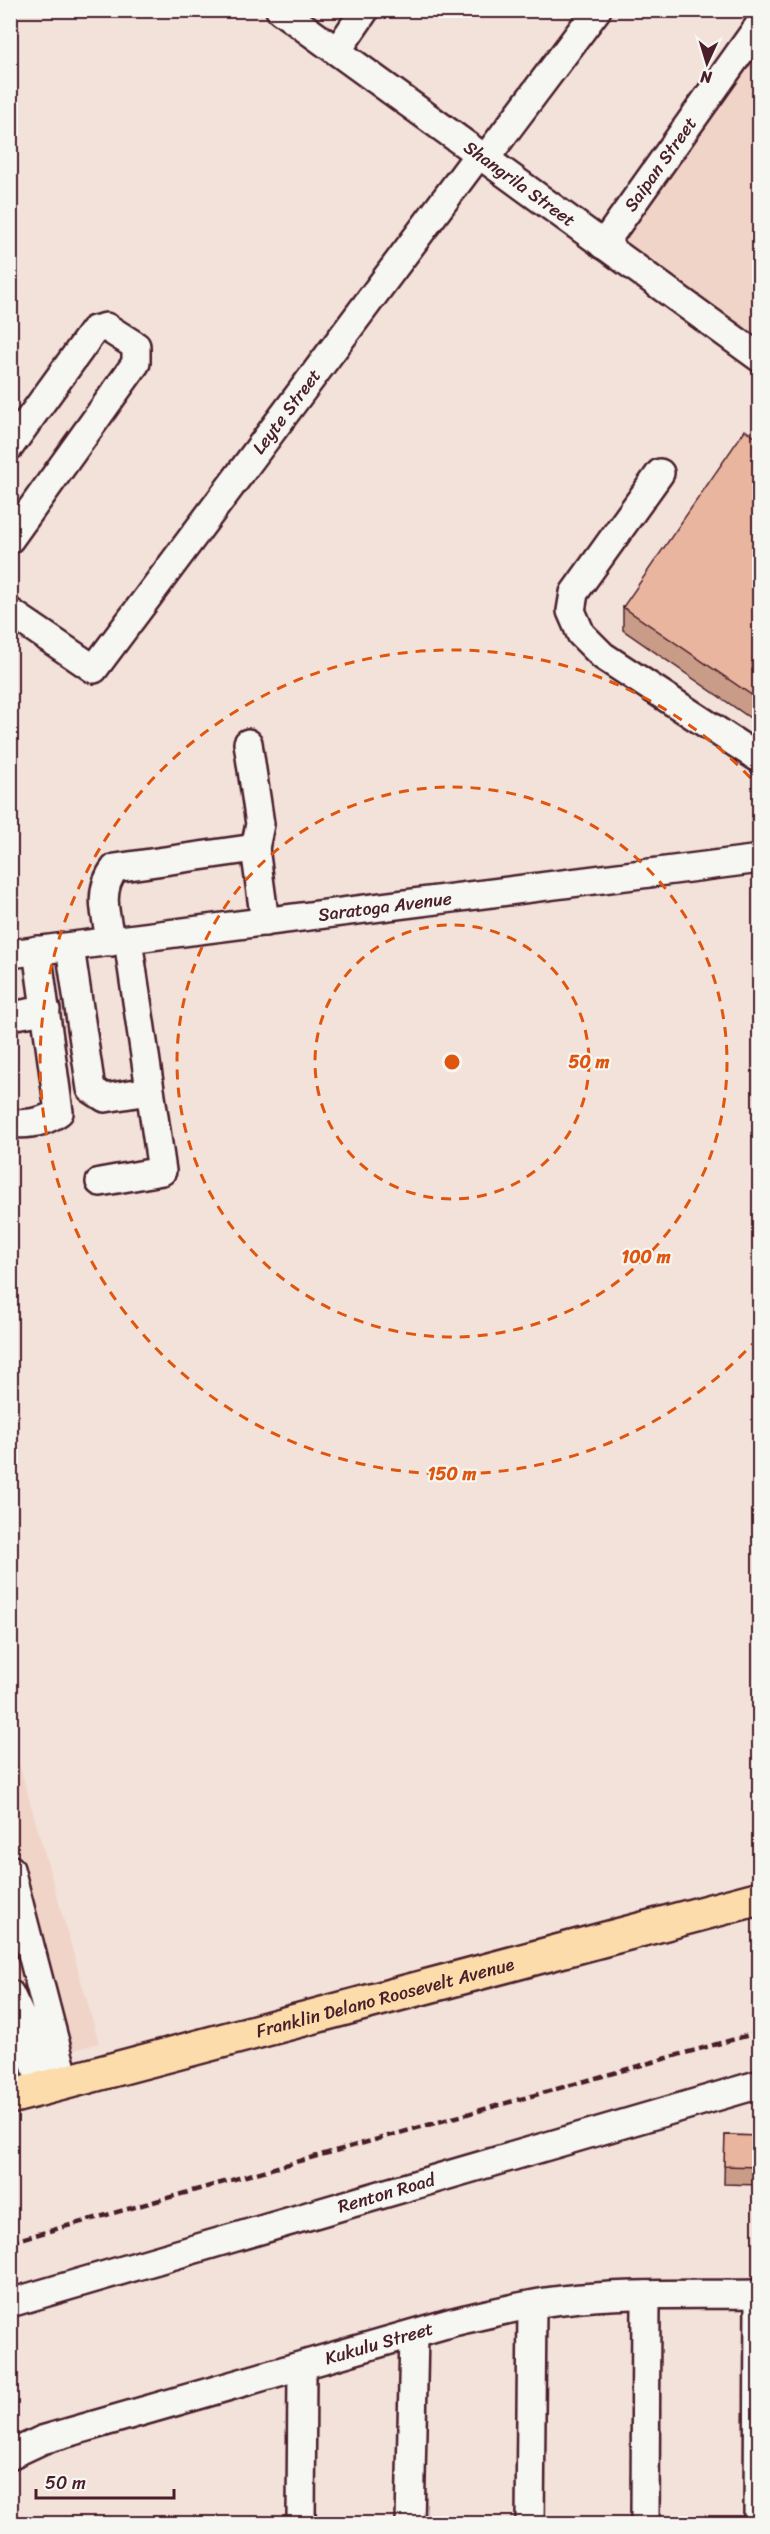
<svg xmlns="http://www.w3.org/2000/svg" width="770" height="2534" viewBox="0 0 770 2534" font-family="Sriracha,sans-serif">
	<style>
		.built { fill: #f0d4c7 }
		.lines { fill: none; stroke-linecap: round; stroke-linejoin: round }
		.minor-casing { stroke: #4a1f2b; stroke-width: 32 }
		.major-casing { stroke: #4a1f2b; stroke-width: 38 }
		.minor { stroke: #f6f6f2; stroke-width: 27 }
		.major { stroke: #fddcac; stroke-width: 33 }
		.rail { stroke: #4a1f2b; stroke-width: 4.5; stroke-dasharray: 9 4.5; stroke-linecap: butt }
		.wall { fill: #c99c88; stroke: #4a1f2b; stroke-width: 1.5 }
		.building { fill: #eab59e; stroke: #4a1f2b; stroke-width: 1.5 }
		.ring { fill: none; stroke: #e0560e; stroke-width: 3; stroke-dasharray: 10 8 }
		.labels { text-anchor: middle; stroke-width: 4.5; stroke-linejoin: round; paint-order: stroke }
		.street-label { font-size: 18px; fill: #4a1f2b; stroke: #f6f6f2 }
		.centre { fill: #e0560e; stroke: #f6f6f2; stroke-width: 3 }
		.ring-label { font-size: 18px; text-anchor: middle; font-weight: bold; fill: #e0560e; stroke: #f6f6f2; stroke-width: 4.5; stroke-linejoin: round; paint-order: stroke }
	</style>
	<rect width="100%" height="100%" fill="#f2e2d9"/>
	<filter id="ink" filterUnits="userSpaceOnUse"><feTurbulence type="fractalNoise" baseFrequency=".0167" numOctaves="2"/><feDisplacementMap in="SourceGraphic" scale="12" xChannelSelector="R" yChannelSelector="G"/><feConvolveMatrix kernelMatrix="1 2 1 2 8 2 1 2 1" color-interpolation-filters="sRGB"/></filter>
	<g filter="url(#ink)">
		<g class="built">
			<polygon points="758,11 759,11 759,340 602,226"/>
			<polygon points="10,1733 99,2043 11,2068 10,2068"/>
		</g>
		<g class="lines">
			<defs>
				<g id="minor">
					<path id="s1" d="M280,10L760,358"/>
					<polyline points="337,51 365,10"/>
					<polyline points="485,159 597,10"/>
					<path id="s2" d="M603,245L760,24"/>
					<polyline points="10,446 94,330 106,327 136,346 136,363 10,539"/>
					<polyline points="660,473 574,593 571,611 581,634 603,656 760,759"/>
					<path id="s3" d="M10,612L94,669L479,154"/>
					<polyline points="248,743 260,824 255,848"/>
					<path d="M111,942C106,916 97,891 115,868L255,848L265,922"/>
					<polyline points="70,947 91,1089 105,1098 149,1091"/>
					<path id="s4" d="M10,954L760,859"/>
					<polyline points="10,1016 46,1010"/>
					<path d="M10,1123C27,1125 45,1122 59,1112L37,950"/>
					<polyline points="100,1182 162,1171 128,940"/>
					<polyline points="10,1869 62,2069 50,2086 38,2075 22,2019 10,1994"/>
					<path id="s5" d="M10,2303L760,2084"/>
					<path id="s6" d="M10,2455L42,2440L453,2322C489,2314 525,2304 562,2300C627,2292 694,2295 760,2294"/>
					<polyline points="301,2524 302,2367"/>
					<polyline points="410,2524 414,2334"/>
					<polyline points="530,2524 532,2305"/>
					<polyline points="645,2524 646,2295"/>
					<polyline points="758,2524 759,2294"/>
				</g>
				<g id="major">
					<path id="s7" d="M10,2097L760,1898"/>
				</g>
			</defs>
			<use href="#minor" class="minor-casing"/>
			<use href="#major" class="major-casing"/>
			<use href="#minor" class="minor"/>
			<use href="#major" class="major"/>
			<polyline class="rail" points="10,2242 760,2032"/>
		</g>
		<g class="wall">
			<polygon points="759,440 759,724 623,630 623,607"/>
			<polygon points="725,2135 759,2136 759,2185 724,2184"/>
		</g>
		<g class="building">
			<polygon points="745,430 759,440 759,700 623,607"/>
			<polygon points="725,2135 759,2136 759,2167 724,2166"/>
		</g>
	</g>
	<g class="ring">
		<circle cx="452" cy="1062" r="137"/>
		<circle cx="452" cy="1062" r="275"/>
		<path d="M758 1338A412 412 0 1 1 758 786"/>
	</g>
	<g class="labels">
		<g class="street-label">
			<text dy="6" stroke="none"><textPath href="#s2" startOffset="99">Saipan Street</textPath></text>
			<text dy="6" stroke="none"><textPath href="#s1" startOffset="296">Shangrila Street</textPath></text>
			<text dy="6" stroke="none"><textPath href="#s3" startOffset="423">Leyte Street</textPath></text>
			<text dy="6" stroke="none"><textPath href="#s4" startOffset="378">Saratoga Avenue</textPath></text>
			<text dy="6" stroke="none"><textPath href="#s7" startOffset="388">Franklin Delano Roosevelt Avenue</textPath></text>
			<text dy="6" stroke="none"><textPath href="#s5" startOffset="392">Renton Road</textPath></text>
			<text dy="6" stroke="none"><textPath href="#s6" startOffset="386">Kukulu Street</textPath></text>
		</g>
	</g>
	<circle cx="452" cy="1062" r="9" class="centre"/>
	<g class="ring-label">
		<text x="589" y="1068">50 m</text>
		<text x="646" y="1263">100 m</text>
		<text x="452" y="1480">150 m</text>
	</g>
	<rect width="770" height="2534" fill="none" stroke="#f6f6f2" stroke-width="36"/>
	<rect x="18" y="18" width="734" height="2498" fill="none" stroke="#4a1f2b" stroke-width="2" filter="url(#ink)"/>
	<g transform="translate(707 63) rotate(184)" stroke="#f6f6f2" stroke-width="4.5" paint-order="stroke">
	<path d="M0-4.5L10 22L0 15L-10 22Z" fill="#4a1f2b"/>
	<text y="-9" font-size="16" font-weight="bold" text-anchor="middle" fill="#4a1f2b">N</text>
	</g>
	<path d="M36 2489v9h138v-9" fill="none" stroke="#4a1f2b" stroke-width="3"/>
	<text x="45" y="2489" font-size="18" fill="#4a1f2b" stroke="#f6f6f2" stroke-width="4.5" paint-order="stroke">50 m</text>
</svg>
